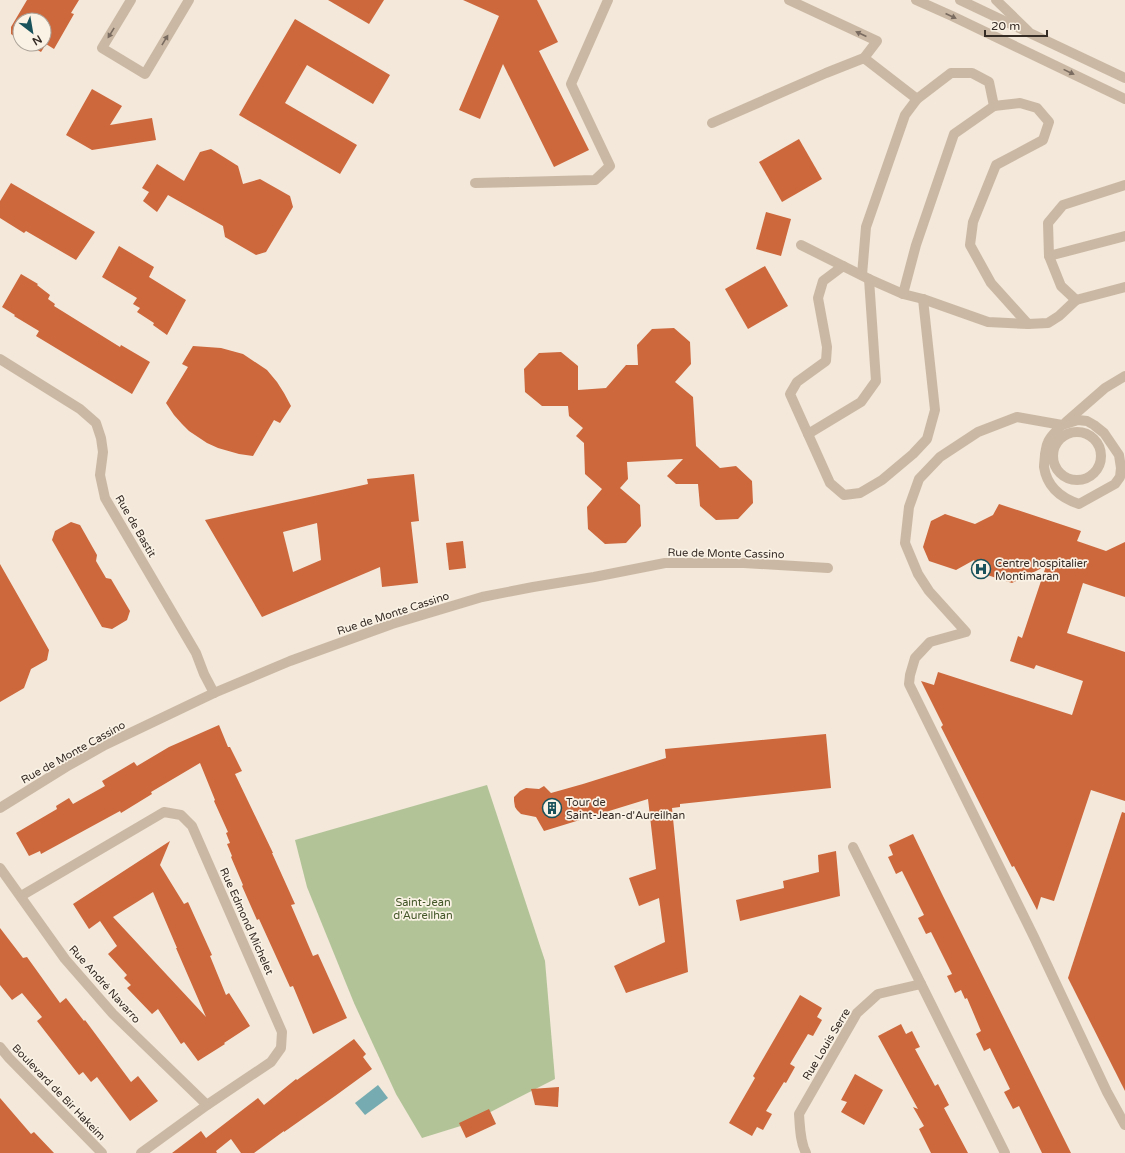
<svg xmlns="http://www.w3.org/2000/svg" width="1125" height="1153" viewBox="0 0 1125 1153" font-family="'Varela Round',sans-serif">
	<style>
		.green { fill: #b2c398 }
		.water { fill: #76acb1 }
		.building { fill: #cd673c; fill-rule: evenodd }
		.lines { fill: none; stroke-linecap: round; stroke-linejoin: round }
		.service { stroke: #cbb8a4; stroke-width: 10 }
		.minor { stroke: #cbb8a4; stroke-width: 10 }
		.tertiary { stroke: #cbb8a4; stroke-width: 10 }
		.oneway { fill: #796b5f }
		.labels { text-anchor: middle; stroke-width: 3.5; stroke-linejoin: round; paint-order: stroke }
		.street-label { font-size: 11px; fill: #362c26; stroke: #faf2e5 }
		.poi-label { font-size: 11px; fill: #362c26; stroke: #faf2e5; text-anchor: start }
		.park-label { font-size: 11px; fill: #435628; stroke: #faf2e5 }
	</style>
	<rect width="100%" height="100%" fill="#f3e8d9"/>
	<polygon class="green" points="487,785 545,961 555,1079 467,1124 422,1138 396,1094 354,1003 307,887 295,840"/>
	<polygon class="water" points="378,1085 388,1098 365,1115 355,1103"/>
	<g class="building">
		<polygon points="27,0 79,0 71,13 74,14 54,49 46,44 41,52 27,44 44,44 44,20 20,20 20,40 11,34 11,27"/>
		<polygon points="328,0 384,0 369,24"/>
		<polygon points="463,0 537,0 558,42 539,51 589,150 554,167 503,64 480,119 459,110 499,16"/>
		<polygon points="295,19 390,75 373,104 307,65 285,103 357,145 340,174 239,115"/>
		<polygon points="92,89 122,106 110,125 152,118 156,140 92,150 66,135"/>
		<polygon points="799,139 822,179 782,202 759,162"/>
		<polygon points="211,149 238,166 243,184 260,179 290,196 293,207 266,252 256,255 225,237 223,226 168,195 157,212 143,201 149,192 142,188 157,164 184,181 200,152"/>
		<polygon points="11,183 95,232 76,260 26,231 24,233 0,218 0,201"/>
		<polygon points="766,212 791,219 781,256 756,249"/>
		<polygon points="119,246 154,267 149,277 186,300 167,335 153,325 154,323 137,312 140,308 133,304 137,298 102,277"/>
		<polygon points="765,266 788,306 748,329 725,289"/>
		<polygon points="21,274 38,284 37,285 50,295 48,299 55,304 54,306 120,347 121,345 150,362 132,394 36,336 39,331 14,316 15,315 2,307"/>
		<polygon points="674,328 690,342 691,364 675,382 693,397 696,446 720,468 736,466 752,481 753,503 738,519 716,520 700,506 698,484 676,484 667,476 683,459 627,462 628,479 620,488 640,505 641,526 626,543 605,544 588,529 587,507 602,489 585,474 584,444 584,443 576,436 583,428 569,416 568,406 542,406 525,392 524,369 539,353 561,352 578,366 578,390 606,388 626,365 638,365 637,345 652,329"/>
		<polygon points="193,346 221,348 243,354 267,370 277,382 284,393 291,406 280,423 274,420 253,456 239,454 218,448 207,443 189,431 182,424 174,415 166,403 188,367 182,364"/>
		<path d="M414,474L419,521L411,522L418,583L382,587L380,567L262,617L205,520L368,484L367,479ZM317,523L321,560L293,572L283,532Z"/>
		<polygon points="999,504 1081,531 1077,541 1106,551 1125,542 1125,597 1083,583 1067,633 1125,652 1125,801 1091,790 1054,901 1041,897 1037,910 1014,866 1012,867 941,727 943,725 921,681 934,685 938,672 1072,715 1083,681 1036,665 1034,669 1010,661 1018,636 1022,638 1046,566 1012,583 981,573 974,560 956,570 929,561 923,547 931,521 945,514 975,524 993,515"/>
		<polygon points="71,522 80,525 97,555 96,561 106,578 111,579 130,611 127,620 112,629 102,627 52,540 55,531"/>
		<polygon points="463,541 466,568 449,570 446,543"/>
		<polygon points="0,564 49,650 47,660 31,669 24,688 0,702"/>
		<polygon points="219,725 228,747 230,747 242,771 235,774 273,853 272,853 295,904 291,905 313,956 318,954 347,1018 313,1034 293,986 290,987 259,919 257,920 242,886 243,885 231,857 232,856 227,844 230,843 226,833 228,832 214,801 215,800 200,763 151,792 152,794 121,813 120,811 41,854 40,851 29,856 16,833 57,809 56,806 69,798 73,804 105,786 102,781 134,762 137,766 169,747"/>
		<polygon points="826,734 831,788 680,804 680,807 672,808 688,972 626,993 614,966 665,942 659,898 639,906 629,878 656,869 648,799 544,831 536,817 521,814 517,810 515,807 514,801 514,797 520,791 526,788 539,789 544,786 551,793 583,784 666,758 665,749"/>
		<polygon points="1122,812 1125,813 1125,1091 1068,978"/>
		<polygon points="913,834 942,894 1071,1153 1042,1153 1019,1106 1013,1109 1004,1092 1010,1089 990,1048 984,1051 976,1034 981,1031 967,998 965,999 961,990 955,993 947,976 952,974 931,932 926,934 918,918 924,915 902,871 896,874 888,857 893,855 889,845"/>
		<path d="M170,841L160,865L184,904L188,902L212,955L210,956L226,995L229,993L250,1026L224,1043L225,1044L198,1061L184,1042L181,1044L158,1009L152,1014L127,988L131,985L124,978L127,975L108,954L117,946L100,921L89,929L73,904ZM153,892L177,948H176L206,1017L113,917Z"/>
		<polygon points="836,851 840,896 740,921 736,900 784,888 783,881 819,872 818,855"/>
		<polygon points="0,928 23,958 27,957 60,1003 66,998 84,1021 85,1020 131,1082 138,1076 158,1101 130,1121 97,1077 91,1082 83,1072 79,1075 37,1021 42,1017 22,993 12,1000 0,985"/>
		<polygon points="800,995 822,1008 817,1017 822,1020 813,1036 808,1034 790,1064 795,1067 786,1083 784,1082 766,1111 772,1114 763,1130 757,1127 752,1136 729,1123 755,1078 753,1076"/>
		<polygon points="901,1024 906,1034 912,1031 920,1047 915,1049 935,1086 938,1084 949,1105 944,1108 968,1153 931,1153 919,1129 924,1126 913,1107 918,1109 878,1036"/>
		<polygon points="354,1039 366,1054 363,1057 372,1069 335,1096 284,1132 284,1131 254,1153 241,1153 231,1139 216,1151 217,1153 172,1153 201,1131 206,1138 258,1098 264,1105 296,1079 297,1080"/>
		<polygon points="855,1074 883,1090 864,1125 841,1112 847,1102 841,1100"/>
		<polygon points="559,1087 558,1107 535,1105 531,1089"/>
		<polygon points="0,1098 31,1134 34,1132 54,1153 0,1153"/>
		<polygon points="489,1109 496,1124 466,1138 459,1123"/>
	</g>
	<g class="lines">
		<g class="service">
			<polyline points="864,58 917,99"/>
			<polyline points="712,123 826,73 864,58 877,41 789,0"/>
			<polyline points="475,183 595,180 610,166 571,84 608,0"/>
			<polyline points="1125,185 1063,205 1048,223 1049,256 1061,286 1076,300 1125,287"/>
			<polyline points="801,245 869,279 903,294 923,299 988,322 1028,324"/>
			<polyline points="1049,256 1125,236"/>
			<polyline points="843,266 823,281 818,298 827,347 826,361 797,382 790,394 830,483 844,495 860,493 882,480 913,454 927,439 935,410 923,299"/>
			<polyline points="862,275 866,227 905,115 917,99 951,73 972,73 989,82 994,106"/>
			<polyline points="903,294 916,245 954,134 994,106 1020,103 1037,108 1049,122 1043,140 996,165 973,222 970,245 991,283 1028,324 1048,323 1059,316 1076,300"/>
			<polyline points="1066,422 1105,388 1125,376"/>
			<path d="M1062,425C1057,431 1051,435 1048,442C1046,446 1046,450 1045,454C1045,458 1044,463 1044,467C1047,487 1061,498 1079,504L1115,484L1120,477L1121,468L1119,455L1104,433L1094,425L1087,421L1078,420L1062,425L1017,417L978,432L940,457L919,479L909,507L905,543L918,574L929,591L966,632L930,642L915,658L910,675L909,684L1034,937L1107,1092L1125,1125"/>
			<circle cx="1077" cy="456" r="24"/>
			<polyline points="808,434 861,402 876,381 869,279"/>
		</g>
		<g class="minor">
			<polyline points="131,0 102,48 145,74 189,0"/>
			<polyline points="996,0 1028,31"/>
			<polyline points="0,359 80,409 96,423 101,438 103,452 100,475 105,498 196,653 204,674 214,693"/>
			<polyline points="0,808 66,767 105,745 214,693 290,661 392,624 482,597 533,587 594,577 665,563 744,563 828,568"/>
			<polyline points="853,847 1005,1153"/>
			<polyline points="0,868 65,959 113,1014 207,1105"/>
			<polyline points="21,896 164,812 181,815 192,826 282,1032 281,1048 271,1062 207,1105 141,1153"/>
			<polyline points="0,1047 9,1058 102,1153"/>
			<path d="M806,1153C800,1142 800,1127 799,1114L857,1013L878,994L921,984"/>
		</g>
		<g class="tertiary">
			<polyline points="916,0 952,16 1125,99"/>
			<polyline points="960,0 1125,78"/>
		</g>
	</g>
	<defs><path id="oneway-solid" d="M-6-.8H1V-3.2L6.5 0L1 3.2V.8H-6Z"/></defs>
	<g class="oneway">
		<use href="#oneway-solid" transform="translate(951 16) rotate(25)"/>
		<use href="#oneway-solid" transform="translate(111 33) rotate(122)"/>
		<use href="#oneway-solid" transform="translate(861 34) rotate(-155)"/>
		<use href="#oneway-solid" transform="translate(165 40) rotate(-59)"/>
		<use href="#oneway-solid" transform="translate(1069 72) rotate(26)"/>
	</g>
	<defs>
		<symbol id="hospital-ring" viewBox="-11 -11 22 22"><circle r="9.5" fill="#faf2e5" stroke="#19525a" stroke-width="1.5"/><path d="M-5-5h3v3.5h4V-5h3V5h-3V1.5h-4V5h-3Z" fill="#19525a"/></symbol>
		<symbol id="building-ring" viewBox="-11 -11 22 22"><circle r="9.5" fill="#faf2e5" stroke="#19525a" stroke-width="1.5"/><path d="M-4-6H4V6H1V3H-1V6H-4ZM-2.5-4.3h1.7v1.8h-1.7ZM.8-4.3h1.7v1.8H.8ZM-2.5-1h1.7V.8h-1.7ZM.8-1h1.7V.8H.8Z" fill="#19525a"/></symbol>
	</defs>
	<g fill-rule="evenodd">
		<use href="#hospital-ring" x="970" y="558" width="22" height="22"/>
		<use href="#building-ring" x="541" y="797" width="22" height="22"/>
	</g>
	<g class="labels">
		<g class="street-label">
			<text transform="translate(136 526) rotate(60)" y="4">Rue de Bastit</text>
			<text transform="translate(726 553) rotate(1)" y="4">Rue de Monte Cassino</text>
			<text transform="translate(393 613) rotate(-18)" y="4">Rue de Monte Cassino</text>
			<text transform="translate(73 752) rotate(-29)" y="4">Rue de Monte Cassino</text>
			<text transform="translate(247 921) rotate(66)" y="4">Rue Edmond Michelet</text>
			<text transform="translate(105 984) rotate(48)" y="4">Rue André Navarro</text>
			<text transform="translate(826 1044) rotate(-59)" y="4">Rue Louis Serre</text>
			<text transform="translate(59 1092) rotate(46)" y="4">Boulevard de Bir Hakeim</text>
		</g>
		<g class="poi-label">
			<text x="995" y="567">Centre hospitalier<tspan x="995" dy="13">Montimaran</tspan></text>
			<text x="566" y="806">Tour de<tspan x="566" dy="13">Saint-Jean-d'Aureilhan</tspan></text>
		</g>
		<g class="park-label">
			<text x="423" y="906">Saint-Jean<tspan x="423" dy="13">d'Aureilhan</tspan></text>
		</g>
	</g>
	<g transform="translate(32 32) rotate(149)"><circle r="19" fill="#faf2e5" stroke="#aca399"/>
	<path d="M0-3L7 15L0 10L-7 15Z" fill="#19525a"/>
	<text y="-6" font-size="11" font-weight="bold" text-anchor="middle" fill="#362c26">N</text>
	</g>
	<path d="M985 30v6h62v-6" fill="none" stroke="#362c26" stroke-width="2"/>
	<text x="991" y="30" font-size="12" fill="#362c26" stroke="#faf2e5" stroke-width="3" paint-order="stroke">20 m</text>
</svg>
